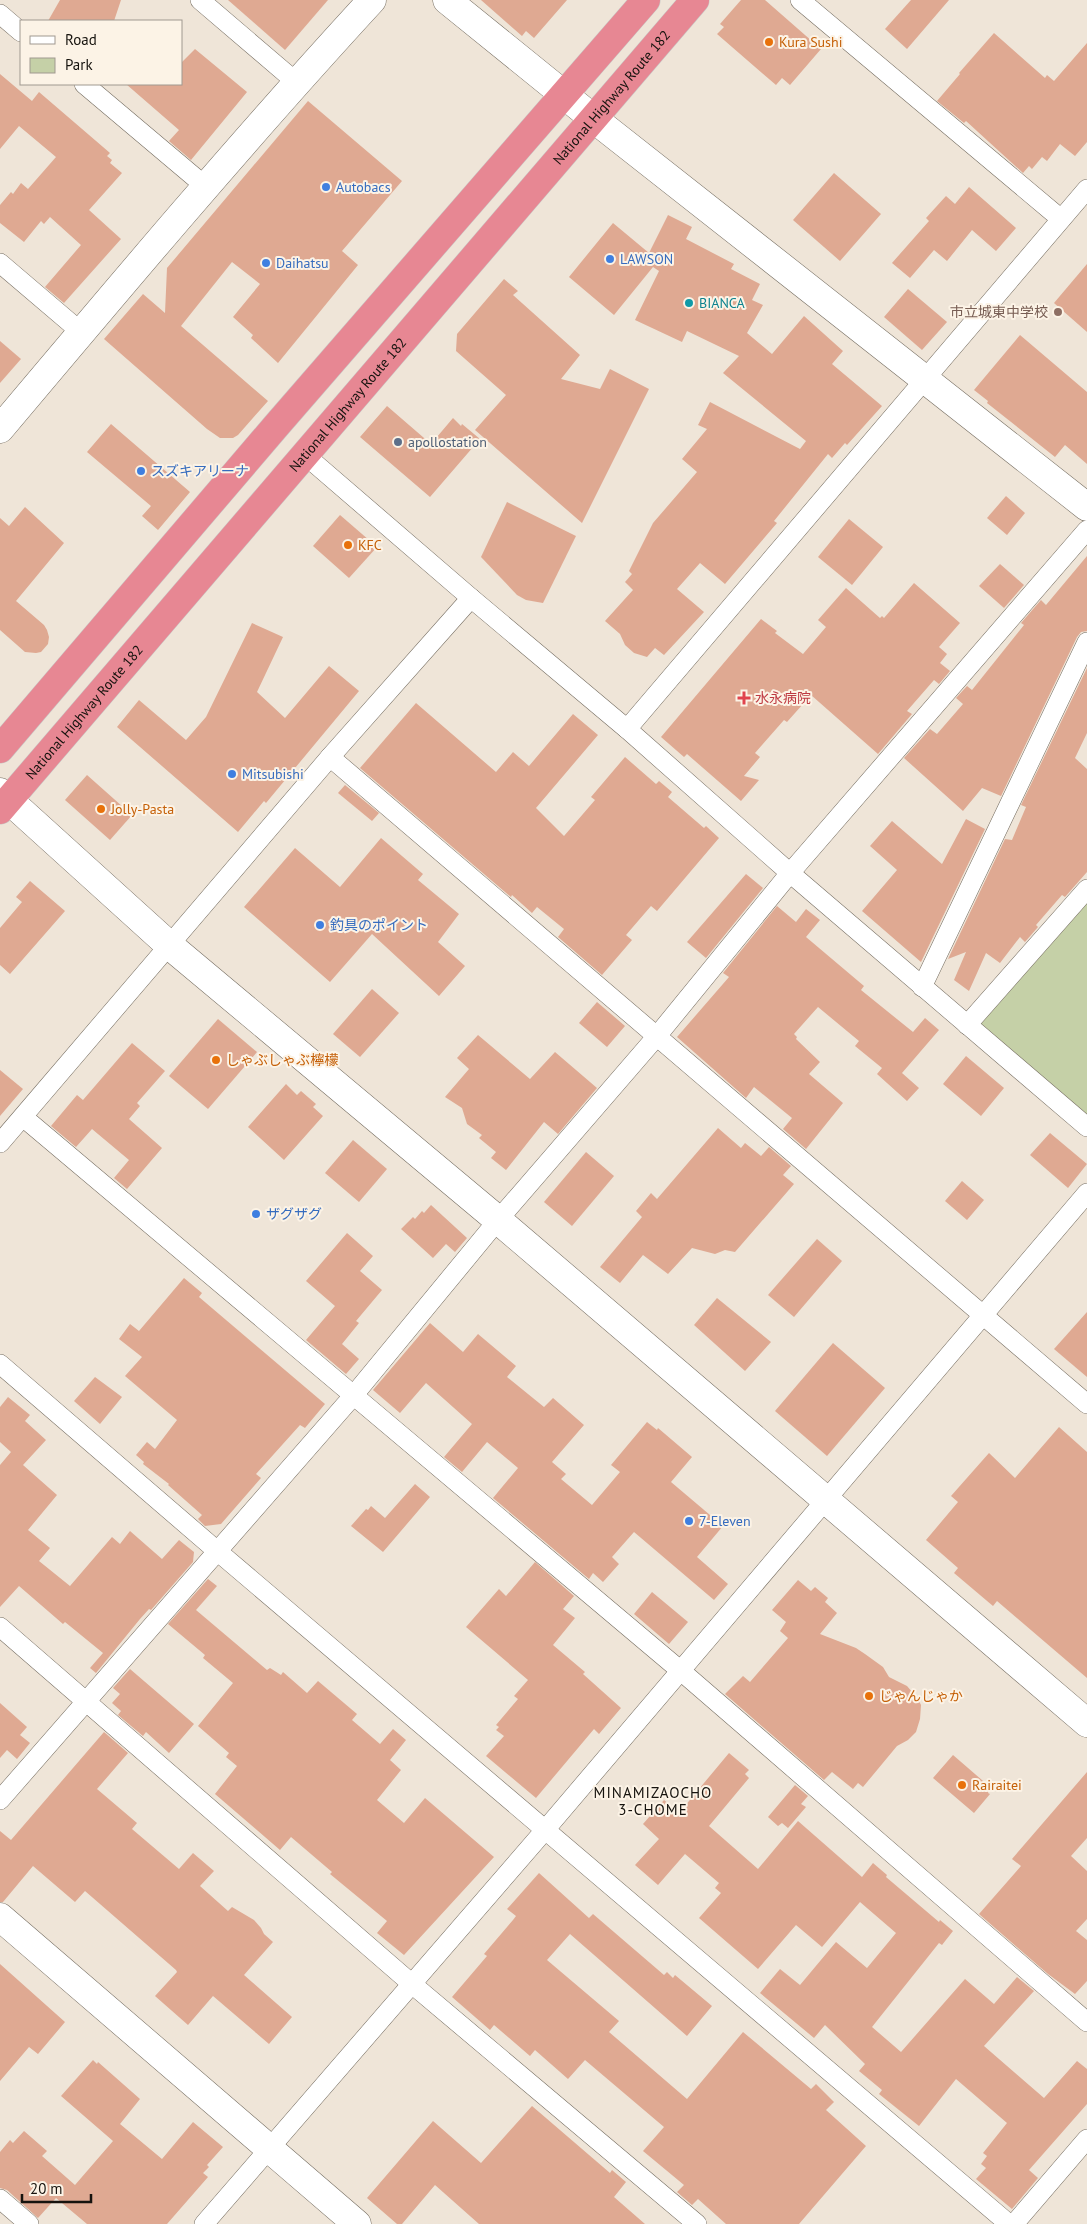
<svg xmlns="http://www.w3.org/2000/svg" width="1087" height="2224" viewBox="0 0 1087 2224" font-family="'PT Sans','Noto Sans JP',sans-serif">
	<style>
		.green { fill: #c5d0a7 }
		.building { fill: #dfa992 }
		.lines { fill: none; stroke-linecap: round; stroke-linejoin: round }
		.street-casing { stroke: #756d61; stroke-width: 20 }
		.secondary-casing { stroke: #756d61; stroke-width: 29 }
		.highway-casing { stroke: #c7c6c5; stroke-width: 29 }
		.street { stroke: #fff; stroke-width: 19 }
		.secondary { stroke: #fff; stroke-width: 28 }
		.highway { stroke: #e78793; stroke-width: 28 }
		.food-dot { fill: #e8710a; stroke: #fcf3e6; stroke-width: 2 }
		.shop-dot { fill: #3f7fe0; stroke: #fcf3e6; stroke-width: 2 }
		.culture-dot { fill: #0f9aa8; stroke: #fcf3e6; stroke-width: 2 }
		.education-dot { fill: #8d6e63; stroke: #fcf3e6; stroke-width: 2 }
		.service-dot { fill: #5c6f8a; stroke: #fcf3e6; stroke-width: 2 }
		.health-dot { fill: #e0444e; stroke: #fcf3e6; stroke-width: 2 }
		.labels { text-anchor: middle; stroke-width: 4; stroke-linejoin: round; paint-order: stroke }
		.food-label { font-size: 14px; fill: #c56008; stroke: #fcf3e6; text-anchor: start }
		.street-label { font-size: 14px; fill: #16130e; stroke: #fcf3e6 }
		.shop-label { font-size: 14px; fill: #366cbe; stroke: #fcf3e6; text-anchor: start }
		.culture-label { font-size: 14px; fill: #0d838f; stroke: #fcf3e6; text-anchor: start }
		.education-label { font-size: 14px; fill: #785e54; stroke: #fcf3e6; text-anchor: end }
		.service-label { font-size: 14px; fill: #4e5e75; stroke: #fcf3e6; text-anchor: start }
		.health-label { font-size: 14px; fill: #be3a42; stroke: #fcf3e6; text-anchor: start }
		.neighbourhood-label { font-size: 15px; letter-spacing: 1px; fill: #16130e; stroke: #fcf3e6 }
	</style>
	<rect width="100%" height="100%" fill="#efe5d8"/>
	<polygon class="green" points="1087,897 1087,1123 974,1026"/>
	<g class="building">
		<polygon points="60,0 121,0 114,21 48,21"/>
		<polygon points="228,0 328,0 285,50"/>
		<polygon points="481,0 567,0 534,38 526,31 522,36"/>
		<polygon points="741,0 765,0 821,49 790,85 782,78 776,85 717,34 724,27 720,24"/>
		<polygon points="911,0 949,0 907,49 885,29"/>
		<polygon points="994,33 1045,78 1047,75 1054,81 1087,43 1087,142 1075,156 1060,144 1047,161 1042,157 1032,169 1029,166 1023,173 966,121 964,123 937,101 960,74 959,73"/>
		<polygon points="195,49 247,92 191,160 169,141 179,130 126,84 181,84 181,63"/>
		<polygon points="0,74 32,101 39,92 110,153 107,156 112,160 110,163 122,173 89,210 121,239 64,303 45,287 81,245 50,217 44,224 41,221 24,242 0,223 0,205 11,192 13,194 21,183 28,189 56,157 19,126 0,149"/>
		<polygon points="308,101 402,181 342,251 358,265 278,363 251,338 253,335 233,317 260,284 232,262 181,326 268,401 238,435 233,438 220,438 207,429 104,339 143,294 165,313 167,268"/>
		<polygon points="834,173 881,214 840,261 793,220"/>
		<polygon points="969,187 1016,228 996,251 972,230 947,261 934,250 910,278 892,263 929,221 926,218 946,196 955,204"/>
		<polygon points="668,215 692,227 686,239 734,264 731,269 760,284 752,300 763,305 747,333 772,354 804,316 843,351 832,364 882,406 847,445 845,443 832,458 828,454 774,521 777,523 725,584 700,563 677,589 704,612 664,655 655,648 647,657 634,653 625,645 620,634 605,621 633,590 625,582 632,574 629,571 653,523 697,472 682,459 707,429 698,425 710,402 800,449 806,441 723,373 739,356 687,331 682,342 635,320 659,271 653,267 614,315 569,277 613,223 649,253"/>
		<polygon points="1087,264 1087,332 1054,303"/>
		<polygon points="504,279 518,291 513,295 580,355 561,379 600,389 610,369 649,389 582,523 475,430 506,395 456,351 457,334"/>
		<polygon points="908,289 947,322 922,350 884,317"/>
		<polygon points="1020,335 1087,392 1087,464 1065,445 1055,457 987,403 988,401 974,390"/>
		<polygon points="0,341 21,359 0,383"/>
		<polygon points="387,406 431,444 453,418 461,426 462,424 480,439 430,497 360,437"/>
		<polygon points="111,424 190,492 158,530 142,516 151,506 87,452"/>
		<polygon points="1006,496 1025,513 1007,535 987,518"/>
		<polygon points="507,502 576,536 543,603 526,600 517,595 481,557"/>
		<polygon points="25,507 64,543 16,601 44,625 47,630 49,637 48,644 41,652 36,653 25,652 0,630 0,518 9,526"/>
		<polygon points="340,515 377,547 349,578 313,546"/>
		<polygon points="849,519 883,547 852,585 818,557"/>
		<polygon points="1087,556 1087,631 1081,632 1077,637 1001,796 982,788 963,811 904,758 930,729 937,734 963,704 956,698 967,686 972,690 1024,625 1021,623 1041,600 1046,605"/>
		<polygon points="1000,564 1024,585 1004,608 979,586"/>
		<polygon points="914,583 960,623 939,647 947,654 940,663 950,671 939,684 934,680 907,711 912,714 878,754 811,695 787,722 784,720 755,753 760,757 744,776 759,780 741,801 687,754 684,757 661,737 761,619 777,631 775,633 803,654 826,627 818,620 846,588 880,618 882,616 884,618"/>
		<polygon points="252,623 283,637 257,692 285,718 329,666 359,691 266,803 264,801 238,832 117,727 139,700 186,740 206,717"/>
		<polygon points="1087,668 1087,733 1075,758 1087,769 1087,872 1065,897 1062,895 1036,925 1038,927 1025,942 1020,937 1000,963 986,953 969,991 954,980 966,952 948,959 1005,839 1012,840 1026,807 1021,805"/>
		<polygon points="416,703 496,772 513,752 529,766 573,714 598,735 536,808 564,836 595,800 591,797 625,757 656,784 659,781 672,792 668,797 704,828 706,826 719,838 657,911 651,906 626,935 632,940 602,975 558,937 564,929 537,907 532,913 512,895 511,897 360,768"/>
		<polygon points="87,775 132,815 110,840 65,800"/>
		<polygon points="345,785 379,813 372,821 338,793"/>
		<polygon points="966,819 985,829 921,962 862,911 897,870 870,846 892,821 942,864"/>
		<polygon points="381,838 423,874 418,880 459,914 438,942 465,966 439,996 372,934 330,982 244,907 295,848 340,887"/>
		<polygon points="746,874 763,888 706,958 687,942"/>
		<polygon points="30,881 65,911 10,974 0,965 0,928 22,902 16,897"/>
		<polygon points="777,906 796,922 806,909 820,920 806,937 864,986 861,990 913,1032 925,1018 939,1030 902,1073 919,1088 907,1101 877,1074 882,1068 855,1046 859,1041 818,1007 794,1034 797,1037 796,1039 820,1062 809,1074 843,1103 806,1149 783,1129 792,1118 754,1087 746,1098 677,1037 729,977 723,973"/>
		<polygon points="372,989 399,1013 360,1057 333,1034"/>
		<polygon points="597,1002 625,1026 607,1047 579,1023"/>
		<polygon points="218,1019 257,1052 208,1109 169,1076"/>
		<polygon points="478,1035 530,1079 555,1052 597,1088 558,1134 544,1122 506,1170 491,1158 496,1152 479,1138 482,1135 467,1124 462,1108 445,1097 469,1069 457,1058"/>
		<polygon points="132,1043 165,1071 137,1103 140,1106 129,1119 162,1148 127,1189 114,1178 129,1160 92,1129 76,1147 51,1126 77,1095 83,1100"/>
		<polygon points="966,1056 1004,1088 981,1116 943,1084"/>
		<polygon points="0,1070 23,1089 0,1116"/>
		<polygon points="286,1084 297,1095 301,1091 316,1104 313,1107 323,1116 284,1160 248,1127"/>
		<polygon points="718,1128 741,1148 745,1143 761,1156 769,1147 791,1166 783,1175 794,1184 735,1252 725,1250 715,1254 692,1248 668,1274 643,1255 620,1283 600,1267 642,1217 636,1211 651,1193 657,1199"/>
		<polygon points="1050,1133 1087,1164 1068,1188 1030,1155"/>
		<polygon points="353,1140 387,1169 359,1202 325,1173"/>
		<polygon points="586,1152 614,1176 572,1226 544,1202"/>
		<polygon points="962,1181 984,1200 967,1220 945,1201"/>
		<polygon points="431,1205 467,1238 455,1252 446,1244 433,1258 401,1229 413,1217 415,1219 422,1211 424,1213"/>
		<polygon points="347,1233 373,1256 360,1271 382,1290 356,1321 359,1323 342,1344 359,1359 346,1374 306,1340 335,1306 306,1281"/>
		<polygon points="817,1239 842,1261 794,1317 768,1295"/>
		<polygon points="184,1278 202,1293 199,1297 325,1404 305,1428 300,1425 256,1474 261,1478 221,1524 205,1526 198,1519 202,1515 168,1485 169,1484 143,1464 144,1462 136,1455 147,1442 155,1449 177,1420 125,1376 142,1357 119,1339 130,1324 139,1331"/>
		<polygon points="717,1298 771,1342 745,1371 694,1325"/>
		<polygon points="1087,1312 1087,1377 1054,1349"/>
		<polygon points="430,1323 463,1352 478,1334 516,1366 507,1377 544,1407 553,1398 584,1425 552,1462 566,1474 561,1479 592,1505 620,1472 611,1465 647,1422 657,1430 658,1428 692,1457 671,1482 723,1526 697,1557 728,1584 714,1600 634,1532 612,1557 619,1564 603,1582 593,1573 589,1579 493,1498 518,1468 487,1442 462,1472 444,1457 472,1424 426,1383 400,1413 373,1390"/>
		<polygon points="833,1343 885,1388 827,1456 775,1411"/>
		<polygon points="95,1377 122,1397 100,1424 74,1401"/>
		<polygon points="8,1397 30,1415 25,1421 46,1440 23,1465 57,1495 28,1530 50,1548 39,1561 70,1586 112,1537 120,1544 130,1531 162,1559 179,1540 194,1552 193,1562 151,1610 149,1609 140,1619 96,1673 90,1668 103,1653 65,1622 63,1624 19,1586 0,1607 0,1465 11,1452 0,1442 0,1407"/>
		<polygon points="1059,1427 1087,1452 1087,1678 997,1601 993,1606 954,1573 958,1568 926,1540 958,1502 951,1496 989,1453 1015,1478"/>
		<polygon points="415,1484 430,1497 383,1552 351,1526 366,1509 368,1510 371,1506 385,1518"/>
		<polygon points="535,1562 574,1596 563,1609 575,1618 553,1645 585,1672 583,1674 621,1708 599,1734 594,1729 536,1798 486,1756 504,1736 496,1730 499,1727 496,1725 518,1699 514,1696 528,1680 466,1627 499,1589 506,1596"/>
		<polygon points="208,1579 217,1586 196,1610 267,1670 270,1668 281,1675 283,1672 307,1693 318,1681 357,1714 352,1720 380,1744 393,1729 406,1740 390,1760 401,1770 377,1800 404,1823 425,1798 494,1857 404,1955 377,1933 387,1921 330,1874 332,1872 291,1837 280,1850 215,1794 237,1766 226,1757 229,1753 198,1726 233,1683 203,1658 205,1655 168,1624"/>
		<polygon points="798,1580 811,1591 815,1587 828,1598 825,1602 837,1613 820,1634 856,1648 865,1654 883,1667 889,1677 907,1686 918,1699 921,1705 920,1719 916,1732 908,1740 897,1746 863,1787 858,1783 853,1789 832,1772 824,1780 725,1694 743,1676 750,1682 788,1638 780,1631 786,1622 772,1610"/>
		<polygon points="652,1592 688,1622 669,1644 634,1614"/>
		<polygon points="130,1669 194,1724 169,1753 146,1732 143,1736 118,1715 121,1711 112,1703 120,1694 113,1688"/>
		<polygon points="0,1703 27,1727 20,1735 30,1743 17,1759 7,1750 0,1758"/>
		<polygon points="104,1732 128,1753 97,1789 137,1823 132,1829 179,1869 193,1853 214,1871 200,1886 228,1911 232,1907 254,1920 261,1928 264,1934 273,1942 244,1975 292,2017 269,2044 213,1996 188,2025 155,1996 177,1972 176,1970 85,1891 75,1902 33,1866 3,1902 0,1902 0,1831 11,1840"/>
		<polygon points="729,1753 749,1770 745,1774 749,1778 709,1826 758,1869 798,1821 862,1877 873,1863 887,1875 886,1877 939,1922 940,1920 953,1931 942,1945 939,1943 872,2027 901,2052 965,1979 994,2004 1017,1977 1034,1991 984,2046 1044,2098 1077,2061 1087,2069 1087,2104 1029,2170 1038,2178 1012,2209 976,2179 986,2168 981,2164 987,2156 983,2153 1007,2123 956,2079 919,2126 879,2094 882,2090 859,2071 865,2064 825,2025 814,2038 760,1993 780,1969 800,1985 836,1942 867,1968 896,1933 860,1902 822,1947 796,1925 758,1969 699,1918 721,1893 715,1888 719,1883 685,1854 658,1885 635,1865 659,1839 643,1824 664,1800 679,1813"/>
		<polygon points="953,1755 990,1787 988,1793 990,1794 974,1813 933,1778"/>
		<polygon points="1087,1772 1087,1838 1071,1856 1087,1871 1087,1919 1076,1931 1087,1940 1087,1981 1075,1994 1048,1974 979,1914 1021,1866 1012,1859"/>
		<polygon points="795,1785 808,1796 801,1804 806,1807 788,1828 782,1823 778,1826 768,1817"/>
		<polygon points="539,1873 589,1918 593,1914 664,1975 667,1972 673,1978 675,1975 712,2006 687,2036 570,1934 547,1960 619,2021 609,2032 687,2099 743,2032 811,2089 816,2084 834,2102 826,2110 866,2146 799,2224 726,2224 698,2199 692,2205 677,2192 684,2185 643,2151 664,2127 585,2060 568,2079 535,2050 530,2056 494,2025 490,2030 452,1997 487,1956 484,1954 513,1920 516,1916 507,1909"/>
		<polygon points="0,1964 65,2022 38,2054 29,2047 0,2081"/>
		<polygon points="93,2060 97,2064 98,2062 140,2099 120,2124 162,2159 193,2122 223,2147 207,2165 209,2167 203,2173 208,2177 167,2224 87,2224 56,2198 38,2218 7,2190 0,2188 0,2152 10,2140 13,2143 24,2131 47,2151 42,2156 75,2185 113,2141 61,2096"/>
		<polygon points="532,2106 610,2173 612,2170 626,2182 614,2197 645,2224 479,2224 435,2185 402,2224 397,2224 367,2198 433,2121 481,2163"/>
	</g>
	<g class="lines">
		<defs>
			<g id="street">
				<polyline points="200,0 296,82"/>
				<polyline points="800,0 1061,219"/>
				<polyline points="0,14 21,32"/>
				<polyline points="84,84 205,186"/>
				<polyline points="0,263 81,332"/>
				<polyline points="305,455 471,598 627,729 790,873 1087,1127"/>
				<polyline points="627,729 1087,189"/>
				<polyline points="330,757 1087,1404"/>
				<polyline points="922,987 1087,642"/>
				<polyline points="967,1025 1087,889"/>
				<polyline points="23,1117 681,1671 1087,2022"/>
				<polyline points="0,1143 330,757 471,598"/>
				<polyline points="0,1364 216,1550 1009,2224"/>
				<polyline points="0,1627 412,1984 697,2224"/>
				<polyline points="0,1800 353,1396 498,1220 657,1036 790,873 1087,530"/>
				<polyline points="0,2199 29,2224"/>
				<polyline points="204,2224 545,1830 1087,1193"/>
				<polyline points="1014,2224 1087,2139"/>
			</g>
			<g id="secondary">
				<polyline points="447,0 594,119 1087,507"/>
				<path d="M0,429C122,284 244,139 372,0"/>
				<polyline points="0,792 169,945 498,1220 1087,1723"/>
				<polyline points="0,1917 357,2224"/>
			</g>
			<g id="highway">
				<polyline points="0,749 276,426 646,0"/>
				<path id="s1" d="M0,810L695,0"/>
			</g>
		</defs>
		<use href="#street" class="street-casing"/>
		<use href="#secondary" class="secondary-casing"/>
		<use href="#highway" class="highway-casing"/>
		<use href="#street" class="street"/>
		<use href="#secondary" class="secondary"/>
		<use href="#highway" class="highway"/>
	</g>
	<g class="food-dot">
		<circle cx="769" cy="42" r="5"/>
		<circle cx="348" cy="545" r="5"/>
		<circle cx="101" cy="809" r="5"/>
		<circle cx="216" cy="1060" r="5"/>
		<circle cx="869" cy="1696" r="5"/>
		<circle cx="962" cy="1785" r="5"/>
	</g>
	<g class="shop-dot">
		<circle cx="326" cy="187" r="5"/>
		<circle cx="610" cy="259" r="5"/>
		<circle cx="266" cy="263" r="5"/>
		<circle cx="141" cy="471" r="5"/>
		<circle cx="232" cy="774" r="5"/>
		<circle cx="320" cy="925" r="5"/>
		<circle cx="256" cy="1214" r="5"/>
		<circle cx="689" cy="1521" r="5"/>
	</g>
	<circle class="culture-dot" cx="689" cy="303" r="5"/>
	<circle class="education-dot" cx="1058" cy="312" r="5"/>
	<circle class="service-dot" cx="398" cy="442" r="5"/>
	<path class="health-dot" d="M741.5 690.5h5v5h5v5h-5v5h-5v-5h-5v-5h5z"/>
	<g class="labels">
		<g class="food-label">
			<text x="779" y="47">Kura Sushi</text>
			<text x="358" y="550">KFC</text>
			<text x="111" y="814">Jolly-Pasta</text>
			<text x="226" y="1065">しゃぶしゃぶ檸檬</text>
			<text x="879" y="1701">じゃんじゃか</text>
			<text x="972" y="1790">Rairaitei</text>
		</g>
		<g class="street-label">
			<text dy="5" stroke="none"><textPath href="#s1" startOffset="939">National Highway Route 182</textPath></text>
			<text dy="5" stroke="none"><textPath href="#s1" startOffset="534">National Highway Route 182</textPath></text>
			<text dy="5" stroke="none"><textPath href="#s1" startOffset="129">National Highway Route 182</textPath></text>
		</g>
		<g class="shop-label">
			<text x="336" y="192">Autobacs</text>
			<text x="620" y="264">LAWSON</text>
			<text x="276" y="268">Daihatsu</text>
			<text x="151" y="476">スズキアリーナ</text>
			<text x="242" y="779">Mitsubishi</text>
			<text x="330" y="930">釣具のポイント</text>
			<text x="266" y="1219">ザグザグ</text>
			<text x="699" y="1526">7-Eleven</text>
		</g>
		<g class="culture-label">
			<text x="699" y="308">BIANCA</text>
		</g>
		<g class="education-label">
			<text x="1048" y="317">市立城東中学校</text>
		</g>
		<g class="service-label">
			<text x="408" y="447">apollostation</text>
		</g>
		<g class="health-label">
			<text x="755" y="703">水永病院</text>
		</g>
		<g class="neighbourhood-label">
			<text x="653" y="1798">MINAMIZAOCHO<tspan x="653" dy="17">3-CHOME</tspan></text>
		</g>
	</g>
	<rect x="20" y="20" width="162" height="65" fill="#fcf3e6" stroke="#a09990"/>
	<rect x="30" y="36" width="25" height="8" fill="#ffffff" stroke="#a09990"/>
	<text x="65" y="45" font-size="15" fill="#16130e">Road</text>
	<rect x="30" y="58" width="25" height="15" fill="#c5d0a7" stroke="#a09990"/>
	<text x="65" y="70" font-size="15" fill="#16130e">Park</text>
	<path d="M22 2194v8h69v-8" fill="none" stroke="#16130e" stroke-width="2.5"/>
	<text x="30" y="2194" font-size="15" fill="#16130e" stroke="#fcf3e6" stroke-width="4" paint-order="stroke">20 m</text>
</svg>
